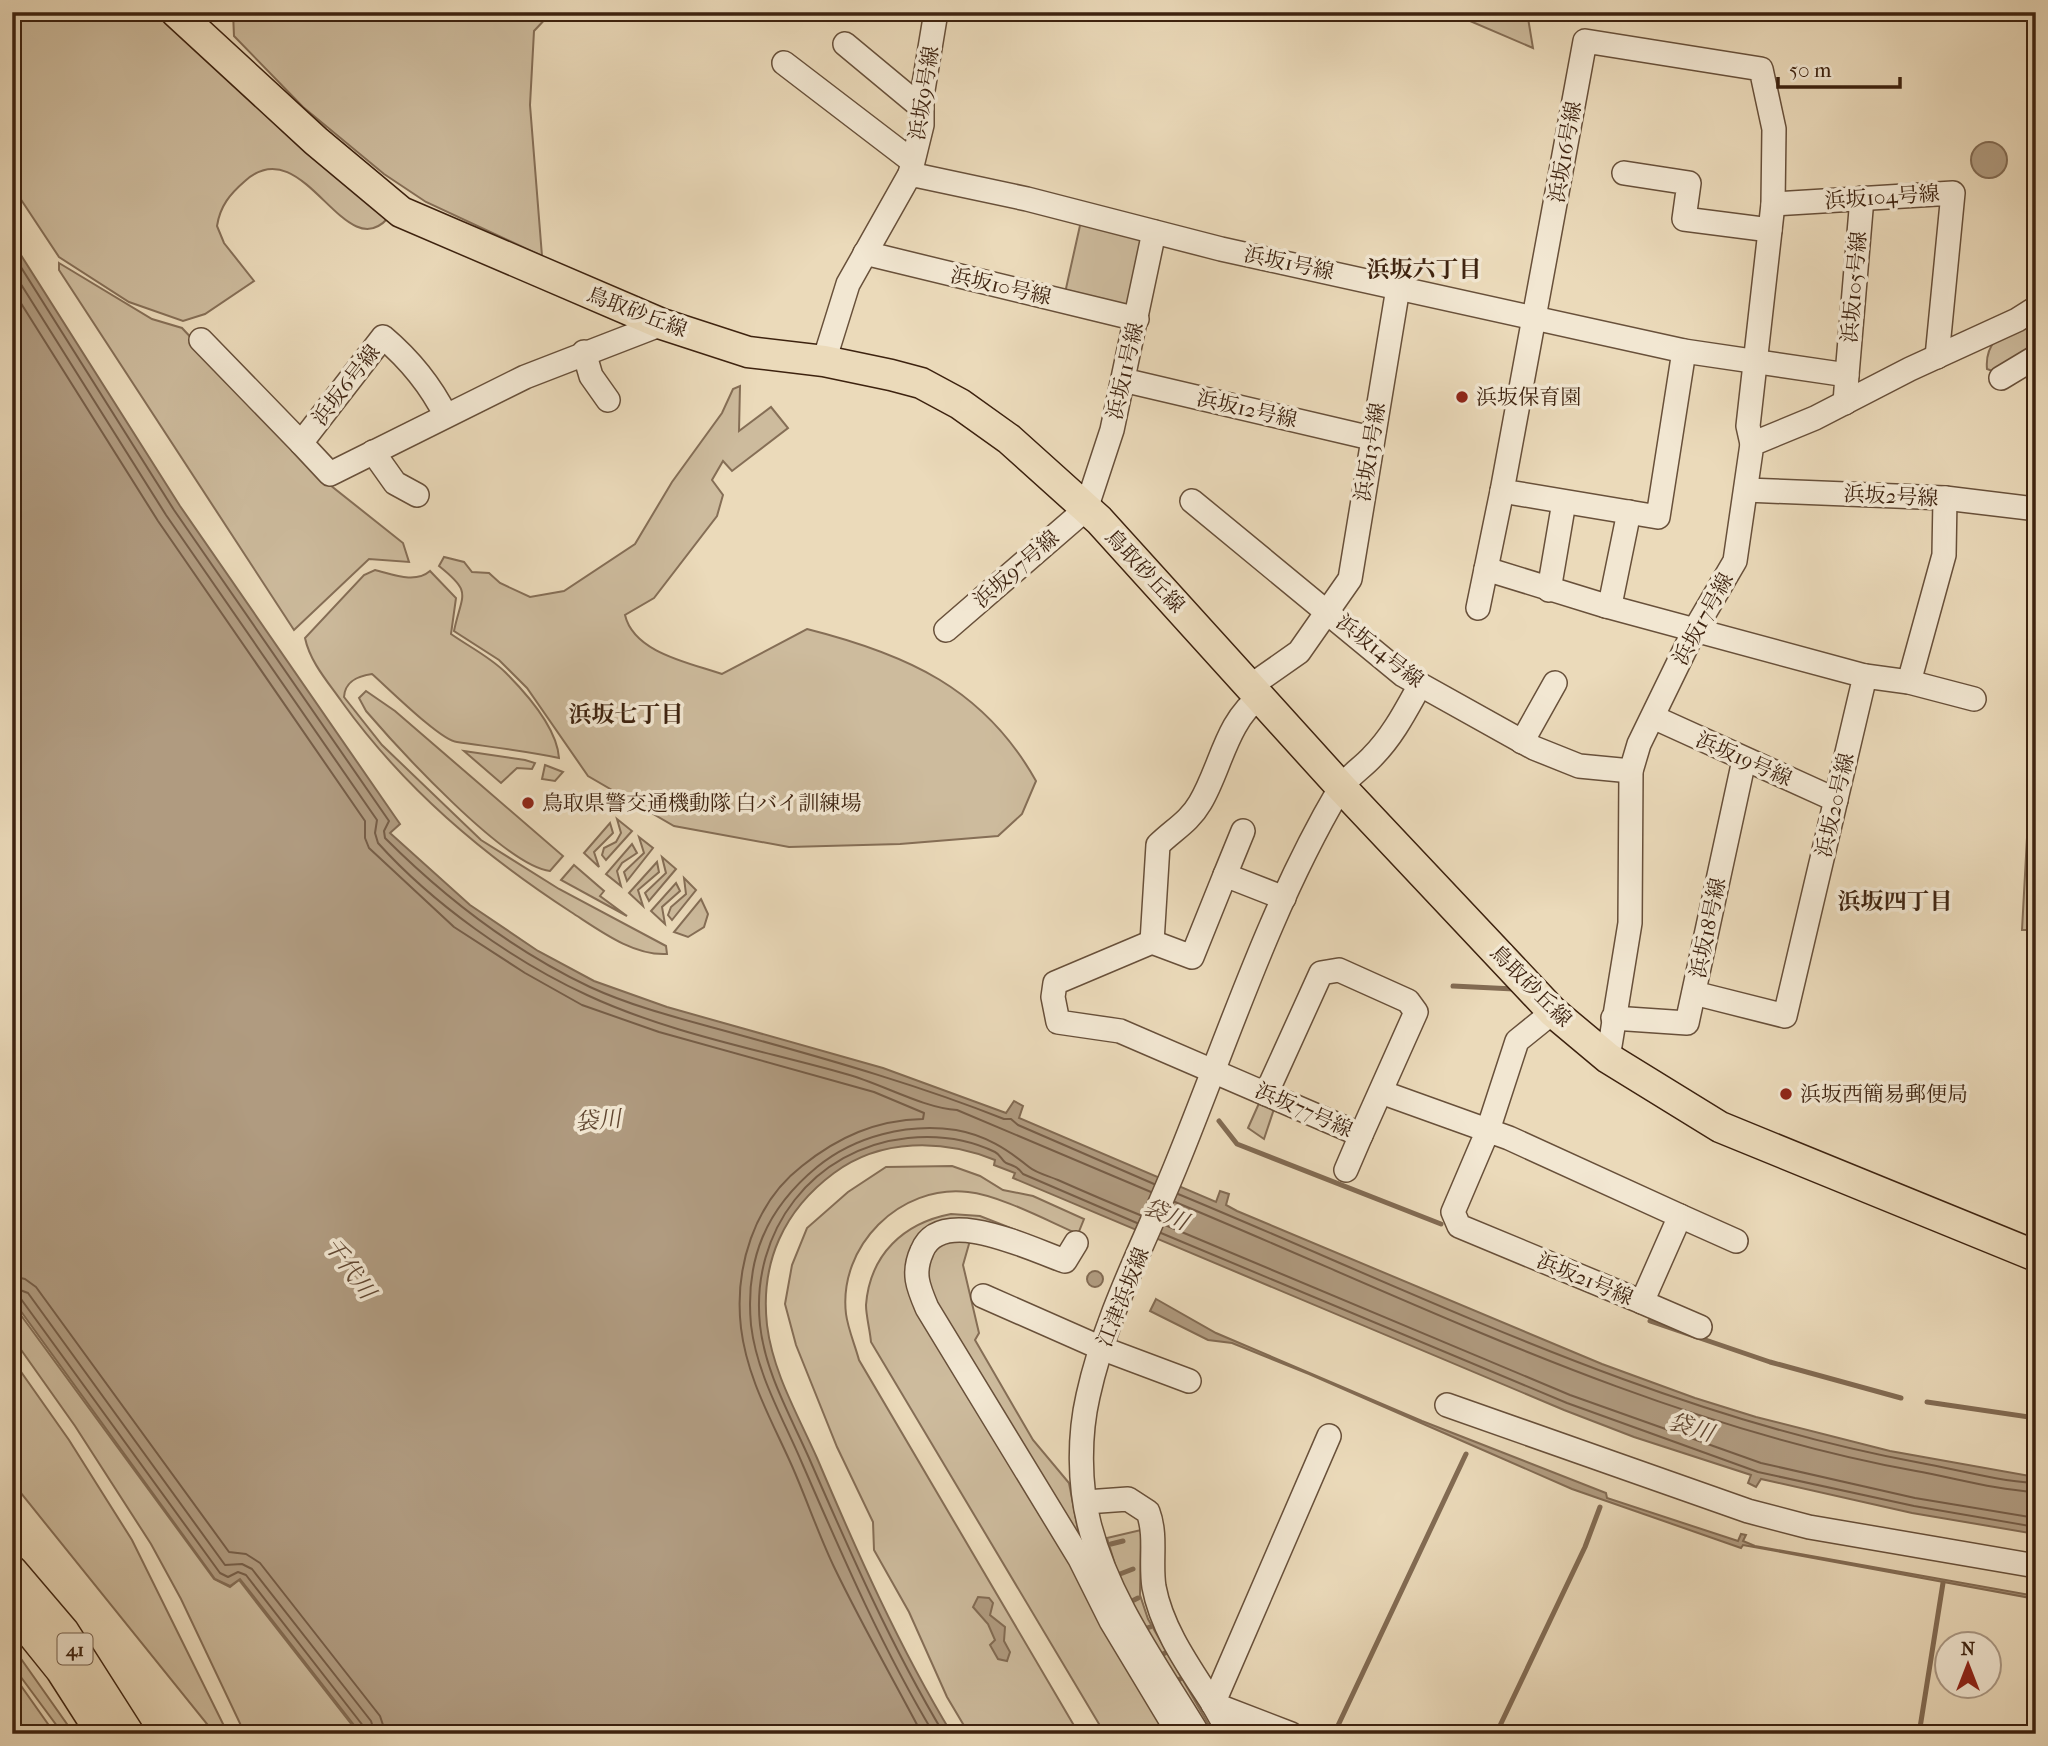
<svg xmlns="http://www.w3.org/2000/svg" width="2048" height="1746" viewBox="0 0 2048 1746" font-family="'IM FELL French Canon','Noto Serif JP',serif">
	<style>
		.green { fill: #cdbb9d; stroke: #856e56; stroke-width: 2 }
		.water { fill: #b09b80; stroke: #826b53; stroke-width: 2 }
		.lines { fill: none; stroke-linecap: round; stroke-linejoin: round }
		.shore { stroke: #765e48; stroke-width: 2 }
		.stream { stroke: #826b53; stroke-width: 5 }
		.minor-casing { stroke: #68503a; stroke-width: 26 }
		.major-casing { stroke: #3d220f; stroke-width: 33 }
		.minor { stroke: #f2e7d2; stroke-width: 23 }
		.major { stroke: #ebdaba; stroke-width: 30 }
		.poi-dot { fill: #8f2418; stroke: #f2e7d2; stroke-width: 2.5 }
		.labels { text-anchor: middle; stroke-width: 7; stroke-linejoin: round; paint-order: stroke }
		.shield { fill: #f2e7d2; stroke: #735d4a; stroke-width: 2 }
		.shield-label { font-size: 19px; font-weight: bold; fill: #3d220f }
		.street-label { font-size: 21px; fill: #3d220f; stroke: #f2e7d2 }
		.poi-label { font-size: 21px; fill: #3d220f; stroke: #f2e7d2; text-anchor: start }
		.neighbourhood-label { font-size: 23px; font-weight: bold; fill: #3d220f; stroke: #f2e7d2 }
		.water-label { font-size: 23px; font-style: italic; fill: #604631; stroke: #f2e7d2 }
	</style>
	<rect width="100%" height="100%" fill="#ebdaba"/>
	<filter id="stains"><feTurbulence type="fractalNoise" baseFrequency=".00286" numOctaves="4"/><feColorMatrix values="0 0 0 0 .2 0 0 0 0 .09 0 0 0 0 .02 0 0 0 .5 -.17"/></filter>
	<radialGradient id="worn" r=".72"><stop offset=".6" stop-color="#630" stop-opacity="0"/><stop offset="1" stop-color="#630" stop-opacity=".3"/></radialGradient>
	<g class="green">
		<path d="M12,12H156L388,218C344,268 303,128 245,181C230,194 220,206 217,226L224,243L254,281L205,314L183,321L129,302L59,257L12,186Z"/>
		<polygon points="233,12 563,12 550,14 534,31 530,105 542,256 426,202 384,174 303,107 234,36"/>
		<path d="M602,12H694C665,28 633,19 602,12Z"/>
		<polygon points="1449,12 1527,12 1533,48"/>
		<polygon points="1081,221 1139,236 1145,244 1133,302 1123,307 1065,293"/>
		<polygon points="59,263 152,319 182,328 325,481 403,543 409,562 369,559 294,630 59,270"/>
		<path d="M2036,314V351L1995,372L1987,369C1984,336 2011,330 2036,314Z"/>
		<path d="M740,386L739,431L771,407L788,428L732,471L723,461L712,480L723,495L717,516L654,598L625,615C634,653 690,663 722,674L807,629C906,654 984,688 1036,781L1022,814L998,836L900,844L789,847L674,826L588,776L527,688L499,660L454,631C462,593 473,593 439,566L444,557L464,562L472,572L489,573L500,583L530,597L564,591L635,544L672,482L722,413L733,389Z"/>
		<polygon points="2036,514 2036,738 2031,518"/>
		<path d="M375,570C392,574 415,584 430,571L456,598L451,634C468,646 490,657 505,672C526,693 557,728 559,758C525,751 491,747 457,742C441,741 387,687 372,674C358,676 345,681 344,697L382,745L481,840L559,889L666,946L667,954C633,956 599,930 571,912C482,854 404,788 342,702C328,682 310,662 305,638L364,575Z"/>
		<path d="M366,691L395,711L563,856L550,871C505,866 397,747 366,711L359,698Z"/>
		<polygon points="464,751 525,760 535,763 532,769 517,768 501,783"/>
		<polygon points="2031,764 2036,766 2036,930 2022,930"/>
		<polygon points="545,765 563,772 555,781 542,779"/>
		<polygon points="617,819 632,831 606,860 602,855 604,848 616,842 621,833"/>
		<polygon points="610,823 613,833 594,852 599,867 584,853"/>
		<polygon points="639,837 653,848 627,881 624,872 644,853"/>
		<polygon points="632,844 637,853 622,863 617,871 621,886 606,874"/>
		<polygon points="662,857 676,869 649,901 645,893 666,873"/>
		<polygon points="657,862 659,872 638,890 643,906 629,893"/>
		<polygon points="574,865 604,891 600,896 627,916 561,880"/>
		<polygon points="684,878 696,890 672,920 668,915 671,907 686,894"/>
		<polygon points="676,883 680,891 662,907 665,924 651,911"/>
		<polygon points="701,899 708,914 704,927 688,937 674,932"/>
		<polygon points="1260,1101 1275,1106 1264,1139 1248,1128"/>
		<path d="M952,1166L980,1176L1003,1190L1033,1196L1084,1219L1078,1234C1048,1221 999,1195 968,1192C900,1184 838,1246 846,1314C848,1329 855,1345 859,1360L1079,1734H969L947,1697L909,1612L874,1550L873,1522L837,1447L796,1345L785,1304L792,1265L807,1228L848,1192L886,1167Z"/>
		<path d="M951,1214L980,1216L1067,1250L957,1222L911,1263L1168,1734H1105L871,1342C870,1330 866,1316 866,1305C870,1254 904,1223 951,1214Z"/>
		<polygon points="971,1237 963,1265 979,1333 975,1340 1033,1440 1069,1483 1081,1545 969,1367 923,1274 939,1238"/>
		<polygon points="12,1303 214,1579 230,1587 239,1580 359,1734 245,1734 181,1599 151,1544 75,1426 12,1337"/>
		<polygon points="12,1359 69,1440 132,1540 228,1734 215,1734 12,1482"/>
		<polygon points="1141,1530 1140,1595 1148,1619 1214,1734 1207,1734 1132,1605 1120,1581 1107,1538"/>
		<polygon points="12,1646 74,1734 63,1734 12,1665"/>
		<polygon points="12,1673 55,1734 25,1734 12,1700"/>
	</g>
	<g class="water">
		<circle cx="1989" cy="160" r="18"/>
		<path d="M12,241L180,506L400,824L390,833L470,905L538,951L594,981L667,1007L883,1068L1006,1113L1014,1101L1023,1106L1019,1118L1216,1202L1220,1191L1229,1194L1226,1205L1237,1211L1602,1364L1695,1398L1756,1417L1890,1451L2036,1477V1534L1912,1513L1761,1479L1756,1487L1748,1483L1751,1475L1634,1437L1564,1410L1013,1178L1015,1173L994,1165L995,1160C943,1139 881,1138 834,1173C784,1210 760,1262 767,1325C773,1373 798,1415 817,1458C857,1552 899,1647 952,1734H361L240,1579L230,1586L215,1579L12,1299Z"/>
		<circle cx="1095" cy="1279" r="8"/>
		<polygon points="1156,1299 1216,1333 1422,1421 1606,1493 1607,1498 1738,1541 1741,1534 1746,1535 1743,1541 1755,1546 2036,1596 2036,1599 1743,1545 1741,1548 1572,1489 1309,1374 1232,1343 1208,1340 1150,1311"/>
		<polygon points="978,1597 989,1598 993,1603 990,1615 1005,1627 1004,1641 1010,1652 1007,1661 998,1659 990,1645 995,1640 988,1624 973,1607"/>
	</g>
	<g class="lines">
		<g class="shore">
			<path d="M12,253L174,510L389,821L384,831L385,838C445,898 514,951 590,987C640,1010 695,1022 747,1037C834,1061 921,1086 1004,1119H1011L1018,1125L1154,1184"/>
			<path d="M12,270L166,515L377,820L375,833L378,843C432,903 513,961 587,995C668,1033 761,1050 846,1074C880,1083 923,1108 957,1110L1151,1192"/>
			<path d="M12,289L158,521L365,821V838L369,848L454,927L525,973L582,1005L659,1032L874,1092L924,1113L923,1119C876,1120 838,1137 802,1166C754,1203 734,1268 741,1328C747,1378 772,1421 792,1466C807,1500 819,1536 835,1569C862,1625 893,1679 922,1734"/>
			<path d="M1178,1194C1420,1294 1661,1416 1921,1463C1959,1470 1998,1481 2036,1483"/>
			<path d="M1175,1202C1416,1302 1656,1424 1916,1471C1955,1478 1996,1490 2036,1492"/>
			<polyline points="1165,1225 1570,1395 1761,1463 1915,1498 2036,1518"/>
			<polyline points="1161,1233 1567,1403 1758,1472 1914,1506 2036,1527"/>
			<polyline points="12,1276 25,1279 36,1287 229,1552 246,1554 260,1563 380,1716 386,1734"/>
			<polyline points="12,1287 28,1293 225,1565 242,1564 252,1569 371,1721 375,1734"/>
			<polyline points="12,1296 21,1299 220,1573 228,1577 238,1572 246,1575 364,1727 366,1734"/>
			<path d="M934,1734C882,1648 842,1555 802,1463C783,1418 757,1375 751,1325C745,1259 766,1209 817,1167C855,1136 907,1123 956,1130C985,1135 1007,1149 1029,1167C1036,1173 1049,1176 1058,1180C1085,1192 1113,1204 1140,1215"/>
			<path d="M944,1734C891,1646 850,1552 809,1458C790,1415 765,1372 760,1325C750,1231 813,1148 908,1138C938,1135 968,1139 995,1152C1001,1155 1001,1160 1006,1163C1014,1166 1018,1167 1023,1174L1137,1223"/>
		</g>
		<g class="stream">
			<polyline points="1453,986 1514,989"/>
			<polyline points="1219,1121 1237,1144 1441,1224"/>
			<polyline points="1650,1321 1770,1362 1901,1398"/>
			<polyline points="1927,1402 2036,1418"/>
			<polyline points="1111,1544 1123,1541"/>
			<polyline points="1120,1574 1133,1569"/>
			<polyline points="1132,1601 1138,1598"/>
			<polyline points="1147,1628 1150,1627"/>
			<polyline points="1163,1654 1165,1653"/>
			<polyline points="1178,1680 1180,1679"/>
			<polyline points="1334,1734 1466,1454"/>
			<polyline points="1496,1734 1585,1547 1600,1507"/>
			<polyline points="1919,1734 1943,1583"/>
		</g>
		<defs>
			<g id="minor">
				<polyline points="845,44 922,108"/>
				<polyline points="784,63 912,161"/>
				<polyline points="1624,173 1689,183 1684,219 1770,230"/>
				<polyline points="910,174 922,125 922,96 936,12"/>
				<polyline points="1773,204 1953,193 1937,357"/>
				<polyline points="865,253 1137,319"/>
				<polyline points="201,340 301,443"/>
				<polyline points="1684,351 1658,517 1502,491 1585,41 1761,69 1774,129 1773,204 1748,426 1752,444"/>
				<polyline points="584,352 591,376 608,400"/>
				<polyline points="824,361 848,284 910,174 1027,199 1221,249 1684,351 1847,375 1845,403"/>
				<polyline points="1847,375 1862,198"/>
				<polyline points="2001,378 2036,357"/>
				<polyline points="1123,380 1371,438"/>
				<path d="M446,416C431,386 409,359 383,337L301,443L330,474L525,377L662,324"/>
				<polyline points="373,452 395,483 417,495"/>
				<polyline points="1746,490 1945,498 2036,509"/>
				<polyline points="1192,501 1403,675 1534,748 1579,766 1631,771"/>
				<polyline points="1486,569 1606,606 1611,600 1629,512"/>
				<polyline points="1549,590 1564,502"/>
				<polyline points="1606,606 1865,676 1785,1016 1694,993"/>
				<polyline points="1478,608 1502,491"/>
				<polyline points="946,630 1086,509 1112,430 1154,232"/>
				<polyline points="1865,676 1909,682 1974,699"/>
				<polyline points="1909,682 1944,555 1945,498"/>
				<polyline points="1252,685 1299,652 1350,579 1398,288"/>
				<polyline points="1653,717 1836,800"/>
				<polyline points="1522,742 1555,683"/>
				<polyline points="1225,875 1243,831"/>
				<polyline points="1284,898 1225,875 1192,957 1152,942 1055,983 1053,997 1058,1022 1120,1031 1361,1135 1346,1170"/>
				<path d="M1152,942L1158,845C1173,830 1189,822 1200,803C1221,768 1226,721 1261,696"/>
				<polyline points="1613,1018 1687,1023 1744,760"/>
				<polyline points="1608,1058 1630,923 1631,771 1639,744 1694,631 1735,561 1752,444 1815,418 1910,369 2017,320 2036,308"/>
				<polyline points="1381,1092 1509,1138 1680,1216 1642,1302 1459,1226 1453,1212 1488,1130 1517,1041 1553,1012"/>
				<polyline points="1266,1094 1321,973 1339,970 1408,1001 1416,1012 1361,1135"/>
				<polyline points="1680,1216 1736,1241"/>
				<path d="M1076,1243L1065,1261C1030,1249 941,1204 922,1251C912,1273 918,1287 927,1308L1080,1559L1111,1621L1179,1734"/>
				<polyline points="983,1296 1101,1348 1189,1381"/>
				<polyline points="1642,1302 1700,1327"/>
				<polyline points="1447,1405 1748,1511 1809,1527 2036,1566"/>
				<path d="M1086,1502L1128,1499L1148,1512C1157,1536 1150,1562 1154,1587C1162,1630 1190,1668 1213,1704"/>
				<polyline points="1213,1704 1329,1436"/>
				<path d="M1198,1734C1157,1666 1108,1600 1089,1523C1079,1484 1079,1435 1088,1396C1106,1314 1146,1240 1177,1163C1228,1038 1270,907 1339,790C1347,777 1362,768 1372,757C1393,736 1406,710 1420,685"/>
				<polyline points="1230,1734 1213,1704 1291,1734"/>
			</g>
			<g id="major">
				<polyline points="176,12 316,141 401,212 662,324 748,352 824,361 891,375 921,383 960,404 1009,439 1099,520 1341,787 1553,1012 1608,1058 1720,1127 2036,1256"/>
				<polyline points="12,1571 64,1632 129,1734"/>
				<polyline points="12,1609 61,1670 102,1734"/>
			</g>
		</defs>
		<use href="#minor" class="minor-casing"/>
		<use href="#major" class="major-casing"/>
		<use href="#minor" class="minor"/>
		<use href="#major" class="major"/>
	</g>
	<g class="poi-dot">
		<circle cx="1462" cy="397" r="7"/>
		<circle cx="528" cy="803" r="7"/>
		<circle cx="1786" cy="1094" r="7"/>
	</g>
	<g class="labels">
		<rect class="shield" x="57.5" y="1633.5" width="35" height="31" rx="5"/>
		<g class="shield-label">
			<text x="75" y="1656">41</text>
		</g>
		<g class="street-label">
			<text transform="translate(924 93) rotate(-81)" y="7">浜坂9号線</text>
			<text transform="translate(1565 152) rotate(-80)" y="7">浜坂16号線</text>
			<text transform="translate(1882 197) rotate(-4)" y="7">浜坂104号線</text>
			<text transform="translate(1289 263) rotate(12)" y="7">浜坂1号線</text>
			<text transform="translate(1001 286) rotate(13)" y="7">浜坂10号線</text>
			<text transform="translate(1854 287) rotate(-85)" y="7">浜坂105号線</text>
			<text transform="translate(637 312) rotate(21)" y="7">鳥取砂丘線</text>
			<text transform="translate(1125 371) rotate(-77)" y="7">浜坂11号線</text>
			<text transform="translate(346 385) rotate(-52)" y="7">浜坂6号線</text>
			<text transform="translate(1247 409) rotate(13)" y="7">浜坂12号線</text>
			<text transform="translate(1370 452) rotate(-81)" y="7">浜坂13号線</text>
			<text transform="translate(1891 496) rotate(3)" y="7">浜坂2号線</text>
			<text transform="translate(1016 569) rotate(-41)" y="7">浜坂97号線</text>
			<text transform="translate(1145 571) rotate(47)" y="7">鳥取砂丘線</text>
			<text transform="translate(1703 619) rotate(-61)" y="7">浜坂17号線</text>
			<text transform="translate(1380 651) rotate(38)" y="7">浜坂14号線</text>
			<text transform="translate(1744 759) rotate(24)" y="7">浜坂19号線</text>
			<text transform="translate(1835 805) rotate(-77)" y="7">浜坂20号線</text>
			<text transform="translate(1708 928) rotate(-78)" y="7">浜坂18号線</text>
			<text transform="translate(1531 986) rotate(45)" y="7">鳥取砂丘線</text>
			<text transform="translate(1304 1110) rotate(24)" y="7">浜坂77号線</text>
			<text transform="translate(1585 1279) rotate(23)" y="7">浜坂21号線</text>
			<text transform="translate(1123 1297) rotate(-68)" y="7">江津浜坂線</text>
		</g>
		<g class="poi-label">
			<text x="1476" y="404">浜坂保育園</text>
			<text x="542" y="810">鳥取県警交通機動隊 白バイ訓練場</text>
			<text x="1800" y="1101">浜坂西簡易郵便局</text>
		</g>
		<g class="neighbourhood-label">
			<text x="1424" y="277">浜坂六丁目</text>
			<text x="626" y="722">浜坂七丁目</text>
			<text x="1895" y="909">浜坂四丁目</text>
		</g>
		<g class="water-label">
			<text transform="translate(598 1120) rotate(-5)" y="8">袋川</text>
			<text transform="translate(1166 1214) rotate(23)" y="8">袋川</text>
			<text transform="translate(350 1268) rotate(54)" y="8">千代川</text>
			<text transform="translate(1691 1427) rotate(17)" y="8">袋川</text>
		</g>
	</g>
	<rect width="2048" height="1746" fill="none" stroke="#ebdaba" stroke-width="42"/>
	<rect x="14" y="14" width="2020" height="1718" fill="none" stroke="#3d220f" stroke-width="3.5"/>
	<rect x="21" y="21" width="2006" height="1704" fill="none" stroke="#3d220f" stroke-width="2"/>
	<g transform="translate(1968 1665)"><circle r="33" fill="#f2e7d2" stroke="#aa9884" stroke-width="2"/>
	<path d="M0-5L12 26L0 18L-12 26Z" fill="#8f2418"/>
	<text y="-10" font-size="19" font-weight="bold" text-anchor="middle" fill="#3d220f">N</text>
	</g>
	<path d="M1778 77v10h122v-10" fill="none" stroke="#3d220f" stroke-width="3.5"/>
	<text x="1789" y="77" font-size="21" fill="#3d220f" stroke="#f2e7d2" stroke-width="5" paint-order="stroke">50 m</text>
	<rect width="100%" height="100%" filter="url(#stains)"/>
	<rect width="100%" height="100%" fill="url(#worn)"/>
</svg>
